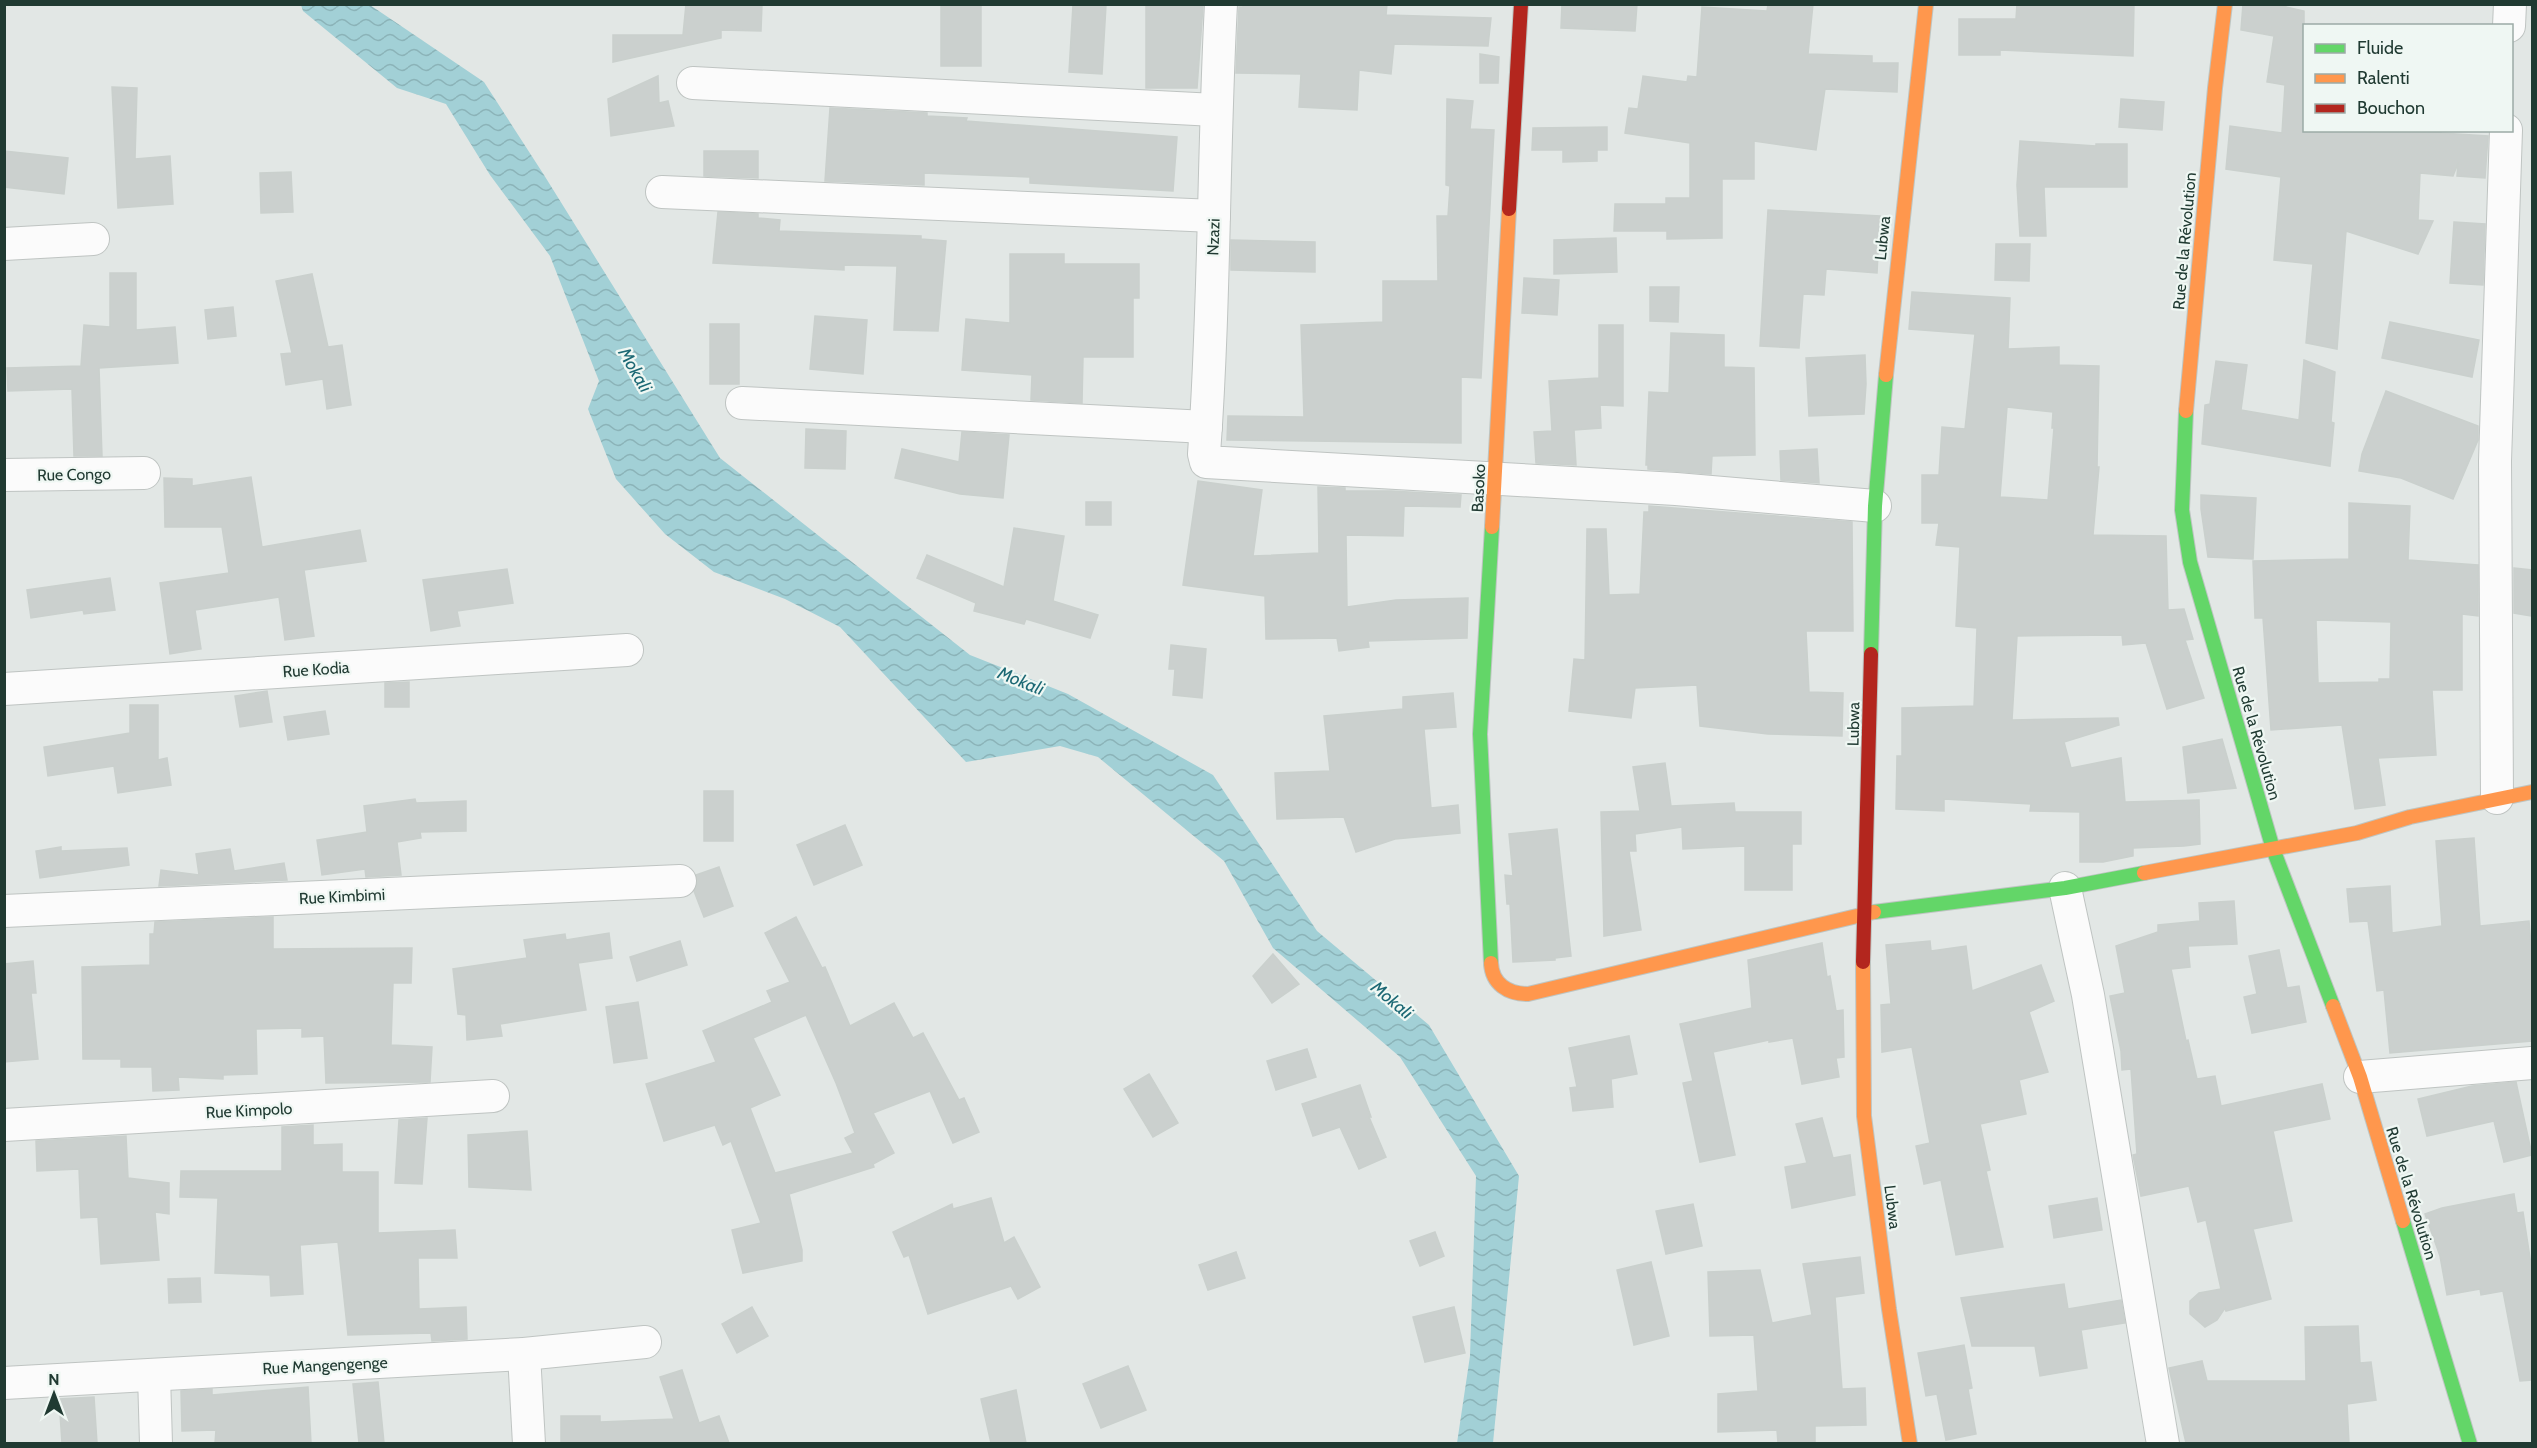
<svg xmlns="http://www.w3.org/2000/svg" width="2537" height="1448" viewBox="0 0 2537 1448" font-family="Cabin,sans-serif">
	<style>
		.water { fill: url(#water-waves) }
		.building { fill: #cbd0ce; stroke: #cad0cd; stroke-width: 1.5; fill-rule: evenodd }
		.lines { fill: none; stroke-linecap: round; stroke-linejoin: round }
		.street-casing { stroke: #bfc4c2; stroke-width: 34 }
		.fast-casing { stroke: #bec5c2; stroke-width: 16 }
		.slow-casing { stroke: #bec5c2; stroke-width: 16 }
		.jam-casing { stroke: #bec5c2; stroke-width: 16 }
		.street { stroke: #fbfbfb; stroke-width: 32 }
		.fast { stroke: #63d668; stroke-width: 14 }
		.slow { stroke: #ff974d; stroke-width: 14 }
		.jam { stroke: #b3261e; stroke-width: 14 }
		.labels { text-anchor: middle; stroke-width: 4.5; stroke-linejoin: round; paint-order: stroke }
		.street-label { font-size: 16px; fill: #203a32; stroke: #eff7f3 }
		.water-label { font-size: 18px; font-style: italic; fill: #1c6874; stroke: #eff7f3 }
	</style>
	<defs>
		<pattern id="water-waves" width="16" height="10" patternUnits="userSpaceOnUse" patternTransform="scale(1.5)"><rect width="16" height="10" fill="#a2d0d6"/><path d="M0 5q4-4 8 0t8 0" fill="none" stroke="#8bb3b8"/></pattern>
	</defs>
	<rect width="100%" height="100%" fill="#e2e7e5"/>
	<polygon class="water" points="301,5 370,5 484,82 544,175 720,458 970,655 1068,694 1213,775 1317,931 1429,1025 1519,1176 1493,1443 1457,1443 1470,1356 1476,1176 1400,1057 1273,948 1224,861 1098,757 1060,746 966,762 840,627 785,599 714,572 665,534 616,479 588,409 599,381 550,256 490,175 446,104 397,88 303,11"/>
	<g class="building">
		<polygon points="686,4 762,4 761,31 721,30 721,38 613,62 613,35 683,35"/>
		<rect x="941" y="4" width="40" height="62"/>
		<polygon points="1243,4 1387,4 1386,15 1491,18 1488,46 1394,44 1391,74 1359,70 1357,110 1299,107 1301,74 1236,73 1239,7 1243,7"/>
		<polygon points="1562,4 1637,4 1635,31 1561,28"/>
		<polygon points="1768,4 1813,4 1808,54 1872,56 1872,63 1898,63 1897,92 1825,89 1816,150 1754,141 1754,179 1722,179 1722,238 1667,239 1667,231 1614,231 1615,204 1666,204 1666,198 1690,198 1690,143 1625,133 1629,108 1638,109 1643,76 1687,82 1688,76 1697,77 1702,7 1767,11"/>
		<polygon points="2017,4 2134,4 2133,56 2000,50 2000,55 1959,55 1959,19 2016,19"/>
		<polygon points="2243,4 2273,4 2304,11 2304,130 2441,130 2441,133 2488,136 2485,178 2457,176 2458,163 2453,176 2420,173 2418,220 2433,221 2418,254 2346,231 2337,349 2306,343 2313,264 2274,260 2281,177 2226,169 2230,126 2282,133 2285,85 2267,82 2274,36 2241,30"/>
		<polygon points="1073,5 1106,5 1102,74 1069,72"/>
		<polygon points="1146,5 1203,6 1197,88 1146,88"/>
		<polygon points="1480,54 1499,57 1498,83 1480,83"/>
		<polygon points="658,76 659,103 668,101 674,126 611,136 608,99"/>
		<polygon points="112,87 137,88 135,159 170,156 173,204 118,208"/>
		<polygon points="1447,99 1473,101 1470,129 1494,130 1481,378 1461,377 1461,443 1227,440 1228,416 1304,417 1301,325 1383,322 1383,281 1438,281 1437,216 1448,216 1450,186 1446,185"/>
		<polygon points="2121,99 2164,102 2162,130 2119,127"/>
		<polygon points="830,108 927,113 927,116 967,118 966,121 1177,137 1173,191 1030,183 1030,177 924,173 924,185 825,181"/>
		<polygon points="1607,127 1607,150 1597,150 1597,161 1563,162 1563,150 1532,150 1533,128"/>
		<polygon points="2020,141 2096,146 2096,144 2127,144 2127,187 2044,187 2046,236 2020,236 2017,185"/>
		<polygon points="4,151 68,158 64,194 4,187"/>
		<polygon points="704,151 758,151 758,178 704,176"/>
		<polygon points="291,172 293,212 261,213 260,173"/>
		<polygon points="1768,210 1880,216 1877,273 1826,269 1824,295 1803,294 1799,348 1760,346"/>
		<polygon points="718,212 758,214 758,218 780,220 779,231 921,236 921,239 946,241 938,331 894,330 897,266 844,265 844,270 713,263"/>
		<polygon points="2454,222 2485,224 2483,285 2450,283"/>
		<polygon points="1616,238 1617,272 1554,274 1554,240"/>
		<polygon points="1231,240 1315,242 1315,272 1231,270"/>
		<polygon points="1996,244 2030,244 2029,281 1995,280"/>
		<polygon points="1010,254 1064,254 1064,264 1139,264 1139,298 1133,298 1133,357 1083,357 1082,403 1031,400 1032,375 962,370 966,319 1010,323"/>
		<polygon points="110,273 136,273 136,330 175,327 178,363 99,368 102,456 74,456 72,389 8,391 7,368 81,366 84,325 110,327"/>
		<polygon points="312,274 328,347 342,345 351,405 327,409 323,379 286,385 281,354 292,353 276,281"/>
		<polygon points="1524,278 1559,280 1557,315 1522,313"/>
		<polygon points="1650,287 1679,287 1678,322 1650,321"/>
		<path d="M1912,292L2010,298L2008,349L2059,347V365L2099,366L2097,467H2099L2093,535L2166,536L2168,610L2184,609L2193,639L2185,640L2204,698L2167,709L2146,643L2123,645L2122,635L2017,636L2012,720L2118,718L2119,725L2064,742L2071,768L2121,758L2125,802L2199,800L2200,844L2184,846L2133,848V856L2103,862H2080V812L2030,811L2031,804L1944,799V811L1896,809L1897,756H1902V708L1974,706L1977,628L1956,626L1960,547L1936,545L1939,523H1922V475H1939L1942,427L1965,429L1975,334L1909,329ZM2007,407L2053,412L2052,428H2054L2048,500L2000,497Z"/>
		<polygon points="233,307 236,336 208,339 205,310"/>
		<polygon points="815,316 867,320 863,374 810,369"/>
		<polygon points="2390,322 2479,340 2472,377 2382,358"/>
		<rect x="710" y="324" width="29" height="60"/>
		<polygon points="1599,325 1623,325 1623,406 1600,405 1601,428 1574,430 1576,465 1536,463 1534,432 1552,431 1549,381 1599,378"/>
		<polygon points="1671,333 1724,335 1724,367 1754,368 1755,455 1712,456 1711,474 1648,469 1648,465 1646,465 1649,392 1669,393"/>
		<polygon points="1865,355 1866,384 1864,414 1809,416 1806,358"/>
		<polygon points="2304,360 2335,372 2331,422 2334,423 2330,466 2202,444 2205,405 2210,404 2216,361 2247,365 2241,410 2299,420"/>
		<polygon points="2386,391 2478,426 2478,440 2453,499 2401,478 2359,471 2362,454"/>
		<polygon points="806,429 846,431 845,469 805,468"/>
		<polygon points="962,432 1009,435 1003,498 960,494 895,478 902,449 959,462"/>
		<polygon points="1817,449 1819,483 1781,480 1780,451"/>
		<polygon points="251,477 262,547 360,530 366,561 304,570 314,636 285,640 279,597 195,610 201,649 170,654 160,583 229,573 222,527 165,527 164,478 192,479 192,486"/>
		<polygon points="1198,481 1262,490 1253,556 1319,553 1318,487 1345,488 1345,491 1391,491 1461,495 1460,507 1404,506 1403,536 1346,535 1347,607 1396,600 1468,598 1467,638 1368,641 1369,647 1339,651 1337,638 1266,639 1265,596 1183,585"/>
		<polygon points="2201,495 2256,498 2253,559 2208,557 2201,509"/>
		<rect x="1086" y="502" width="25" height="23"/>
		<path d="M2349,503L2410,506L2408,560L2478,565V616L2462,614V690H2432L2436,755L2378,758L2385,805L2355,809L2342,725L2271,730L2263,618H2255L2253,561L2349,559ZM2316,620L2391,622L2390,679H2379V682L2318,683Z"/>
		<polygon points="1649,506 1852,522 1853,631 1806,631 1809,692 1843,693 1842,736 1768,734 1700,726 1697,685 1635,688 1631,718 1569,711 1574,659 1585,660 1587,529 1606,529 1609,595 1640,594 1644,512 1649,512"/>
		<polygon points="1014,528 1064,536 1053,601 1098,615 1090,638 1026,619 1024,624 974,611 976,603 917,578 927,555 1004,587"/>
		<polygon points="2514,568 2532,570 2532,616 2514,613"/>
		<polygon points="507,569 513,603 457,611 460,626 431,631 423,580"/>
		<polygon points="110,578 115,610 84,614 83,610 31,618 27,590"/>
		<polygon points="1171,645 1206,649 1202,698 1173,695 1175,669 1169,669"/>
		<polygon points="409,682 409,707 385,707 385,683"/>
		<polygon points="267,691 272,722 240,727 235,696"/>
		<polygon points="1453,693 1456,727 1424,729 1431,808 1458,805 1460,833 1395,839 1356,852 1344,817 1277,819 1275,773 1330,771 1324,716 1403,709 1403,697"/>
		<polygon points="130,705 158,705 158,760 167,758 171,785 118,793 114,766 48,776 44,747 130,733"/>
		<polygon points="325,711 329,734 288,740 284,717"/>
		<polygon points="2222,739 2236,788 2188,793 2183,747"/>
		<polygon points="1665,763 1671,806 1734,803 1735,812 1801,812 1801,844 1792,844 1792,890 1745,890 1745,846 1683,849 1682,827 1635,834 1636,851 1629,851 1641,930 1604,936 1601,812 1640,811 1633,767"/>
		<rect x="704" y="791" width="29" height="50"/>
		<polygon points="415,799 416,803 466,801 466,831 420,832 421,838 397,842 401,875 366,877 365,869 322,875 317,840 367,832 364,806"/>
		<polygon points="845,825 862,865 814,885 797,845"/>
		<polygon points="1557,829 1571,956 1555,958 1555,960 1513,962 1510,904 1507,904 1505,875 1513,876 1509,834"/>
		<polygon points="2474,838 2480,926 2529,921 2532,957 2532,1041 2390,1053 2384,990 2377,991 2368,921 2350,922 2347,889 2390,886 2392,933 2442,926 2436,841"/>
		<polygon points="61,847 61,851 127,848 129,865 40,878 36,851"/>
		<polygon points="230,849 234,871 284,863 287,880 159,886 161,870 199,875 196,854"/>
		<polygon points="719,867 733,906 704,917 694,891 698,881 696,875"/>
		<polygon points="2234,901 2237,944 2188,946 2190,967 2171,969 2186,1041 2188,1040 2197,1079 2215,1076 2221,1106 2322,1084 2330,1119 2273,1131 2292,1221 2253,1229 2271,1299 2226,1311 2225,1308 2217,1320 2205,1327 2190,1314 2190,1301 2199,1293 2221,1289 2206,1220 2198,1222 2189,1186 2141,1196 2133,1155 2137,1154 2131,1069 2122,1070 2121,1051 2110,996 2125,993 2116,946 2158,932 2158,925 2200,921 2199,903"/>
		<polygon points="273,917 273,949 412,948 411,983 393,983 391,1045 432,1047 430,1082 326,1083 324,1036 302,1037 302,1028 256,1029 257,1074 223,1075 223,1079 178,1077 179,1090 153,1091 152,1067 121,1067 121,1059 83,1059 82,967 150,965 150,934 154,934 155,922"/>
		<path d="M796,917L822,968L825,967L850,1026L894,1003L913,1038L923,1033L959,1100L964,1098L979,1132L953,1143L930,1091L873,1113L894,1153L873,1164L874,1167L789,1194L802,1250V1261L743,1273L732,1230L761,1223L731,1141L723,1145L715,1125L664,1141L646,1084L716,1062L703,1031L772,1002L767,991L790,982L765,933ZM806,1015L836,1083L855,1133L845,1138L853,1153L775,1173L750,1108L780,1095L753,1038Z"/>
		<polygon points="609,933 612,958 578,963 586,1010 500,1024 502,1036 467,1040 466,1015 458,1014 453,969 527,958 524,940 565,934 566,940"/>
		<polygon points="680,941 687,965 637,981 630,957"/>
		<polygon points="1930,941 1931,951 1966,946 1972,991 2041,965 2054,1001 2029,1012 2048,1072 2019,1080 2026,1114 1980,1124 1990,1170 1986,1171 2003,1247 1956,1255 1941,1180 1924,1184 1916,1146 1930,1143 1912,1047 1882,1052 1881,1005 1891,1004 1886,945"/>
		<polygon points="1822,943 1827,977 1830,976 1836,1011 1843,1010 1844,1057 1836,1058 1839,1077 1802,1084 1793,1038 1769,1042 1769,1040 1713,1052 1735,1155 1700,1162 1683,1083 1693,1081 1680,1024 1752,1008 1748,960"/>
		<polygon points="2279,950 2287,988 2299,986 2306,1022 2252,1033 2244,997 2257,994 2249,956"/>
		<polygon points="1273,954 1299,984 1272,1003 1253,976"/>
		<polygon points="33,961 36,993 31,993 38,1059 4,1062 4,964"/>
		<polygon points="638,1002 647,1058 614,1063 606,1007"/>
		<polygon points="1629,1036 1637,1074 1611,1079 1613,1107 1573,1111 1570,1088 1577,1087 1569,1048"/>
		<polygon points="1307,1049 1316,1077 1276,1090 1267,1061"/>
		<polygon points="1149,1074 1178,1123 1153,1137 1124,1089"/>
		<polygon points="2516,1082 2532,1155 2504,1162 2494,1121 2427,1136 2418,1099 2472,1086"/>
		<polygon points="1360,1085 1371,1117 1369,1117 1386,1157 1359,1169 1340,1127 1313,1136 1302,1104"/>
		<polygon points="427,1118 422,1184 395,1183 399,1120"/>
		<polygon points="1822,1118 1833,1158 1850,1155 1855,1195 1792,1208 1785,1167 1807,1163 1796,1124"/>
		<polygon points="313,1125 313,1145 342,1144 342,1172 378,1172 378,1233 455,1230 457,1258 418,1258 419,1309 466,1307 467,1339 432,1341 431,1333 348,1335 338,1242 300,1245 303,1294 271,1296 270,1275 215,1273 218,1198 180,1197 181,1171 282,1171 282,1127"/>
		<polygon points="527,1131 531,1190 469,1187 468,1135"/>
		<polygon points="126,1136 128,1178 169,1183 169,1214 155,1212 159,1260 101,1264 98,1217 81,1218 79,1169 37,1171 36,1141"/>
		<polygon points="2514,1194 2517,1213 2523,1212 2532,1271 2532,1380 2520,1381 2503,1291 2481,1295 2480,1289 2447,1295 2440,1256 2425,1214 2442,1208"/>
		<polygon points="991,1198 1004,1243 1014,1237 1040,1287 1018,1299 1011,1286 928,1314 909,1255 904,1257 893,1232 952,1204 953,1209"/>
		<polygon points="2097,1198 2102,1230 2054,1238 2049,1206"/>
		<polygon points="1693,1204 1702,1246 1666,1254 1656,1211"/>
		<polygon points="1435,1232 1444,1256 1420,1266 1410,1241"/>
		<polygon points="1236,1252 1245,1278 1208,1290 1199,1265"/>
		<polygon points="1860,1257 1864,1293 1835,1297 1842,1389 1865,1388 1866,1425 1815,1426 1815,1443 1778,1443 1777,1430 1718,1432 1718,1394 1758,1391 1754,1335 1710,1336 1708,1272 1760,1270 1772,1323 1812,1315 1803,1264"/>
		<polygon points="1651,1262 1669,1336 1634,1345 1617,1270"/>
		<polygon points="200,1278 201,1302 169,1303 168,1279"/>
		<polygon points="2064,1284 2068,1309 2121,1300 2125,1323 2081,1330 2087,1368 2040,1376 2035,1346 1972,1346 1961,1298"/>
		<polygon points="752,1307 768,1336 737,1353 722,1324"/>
		<polygon points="1454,1307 1465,1353 1425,1362 1413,1317"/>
		<polygon points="2358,1326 2360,1363 2371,1362 2376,1400 2347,1404 2349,1443 2186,1443 2169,1368 2202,1361 2207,1381 2306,1381 2305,1327"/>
		<polygon points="1964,1345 1972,1388 1968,1389 1976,1434 1946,1440 1937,1394 1926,1396 1918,1353"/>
		<polygon points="1128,1366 1146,1410 1101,1428 1083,1384"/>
		<polygon points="682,1370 699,1423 719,1416 729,1443 561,1443 561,1416 600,1416 600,1422 674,1419 660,1377"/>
		<polygon points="378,1382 384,1443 359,1443 353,1384"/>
		<polygon points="308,1387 311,1443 215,1443 216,1430 182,1431 181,1391 212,1389 212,1395"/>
		<polygon points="1016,1390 1026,1443 991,1443 981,1399"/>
		<polygon points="94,1397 97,1443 62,1443 59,1399"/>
	</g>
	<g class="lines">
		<defs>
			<g id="street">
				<path d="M1221,4C1213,154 1215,304 1204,454L1206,462L1676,489L1875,506"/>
				<polyline points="2509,26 2510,4"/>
				<polyline points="693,83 1215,110"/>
				<polyline points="662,192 1214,216"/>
				<polyline points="4,244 93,239"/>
				<polyline points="742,403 1206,427"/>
				<polyline points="4,475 144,473"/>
				<polyline points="4,689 627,650"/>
				<polyline points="2497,798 2495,461 2506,130"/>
				<polyline points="2065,888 2088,995 2163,1444"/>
				<polyline points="4,911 680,881"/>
				<polyline points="2360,1077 2532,1063"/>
				<polyline points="4,1125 493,1096"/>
				<polyline points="524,1354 529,1444"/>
				<polyline points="154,1375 156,1444"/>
				<polyline points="4,1383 524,1354 645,1342"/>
			</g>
			<g id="fast">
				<polyline points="2186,411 2182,510 2190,562 2273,849 2333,1006"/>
				<polyline points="1871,654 1875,506 1886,375"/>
				<polyline points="1874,912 2065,888 2144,873"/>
				<polyline points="1491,963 1480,734 1492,527"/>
				<polyline points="2403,1221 2470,1444"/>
			</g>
			<g id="slow">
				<polyline points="1886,375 1926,4"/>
				<polyline points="2186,411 2215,88 2225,4"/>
				<polyline points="1492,527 1509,209"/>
				<polyline points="2144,873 2357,833 2410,817 2532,792"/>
				<polyline points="1863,962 1864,1116 1889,1309 1910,1444"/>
				<path d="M1491,963C1492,984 1508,994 1528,994L1874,912"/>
				<polyline points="2333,1006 2360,1077 2403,1221"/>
			</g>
			<g id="jam">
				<polyline points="1509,209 1521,4"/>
				<polyline points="1863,962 1871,654"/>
			</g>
		</defs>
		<use href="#street" class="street-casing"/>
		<use href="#fast" class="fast-casing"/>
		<use href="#slow" class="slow-casing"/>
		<use href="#jam" class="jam-casing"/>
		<use href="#street" class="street"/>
		<use href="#fast" class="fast"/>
		<use href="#slow" class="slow"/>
		<use href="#jam" class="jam"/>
	</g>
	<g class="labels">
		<g class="street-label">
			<text transform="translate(1213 237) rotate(-88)" y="6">Nzazi</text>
			<text transform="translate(1882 238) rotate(-84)" y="6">Lubwa</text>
			<text transform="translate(2184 241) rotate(-85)" y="6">Rue de la Révolution</text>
			<text transform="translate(74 474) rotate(-1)" y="6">Rue Congo</text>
			<text transform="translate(1478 488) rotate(-87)" y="6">Basoko</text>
			<text transform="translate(316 669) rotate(-4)" y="6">Rue Kodia</text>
			<text transform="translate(1853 724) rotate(-89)" y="6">Lubwa</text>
			<text transform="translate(2257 733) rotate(74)" y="6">Rue de la Révolution</text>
			<text transform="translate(342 896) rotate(-3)" y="6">Rue Kimbimi</text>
			<text transform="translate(249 1110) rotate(-3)" y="6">Rue Kimpolo</text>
			<text transform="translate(2412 1193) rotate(73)" y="6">Rue de la Révolution</text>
			<text transform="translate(1893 1207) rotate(83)" y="6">Lubwa</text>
			<text transform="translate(325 1365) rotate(-3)" y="6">Rue Mangengenge</text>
		</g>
		<g class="water-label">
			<text transform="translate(635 370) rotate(60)" y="6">Mokali</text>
			<text transform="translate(1021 681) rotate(22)" y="6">Mokali</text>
			<text transform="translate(1392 1000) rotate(40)" y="6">Mokali</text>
		</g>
	</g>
	<rect width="2537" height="1448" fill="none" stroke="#203a32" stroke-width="12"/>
	<rect x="2303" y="24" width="210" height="108" fill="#eff7f3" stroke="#9caba6" stroke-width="1.5"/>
	<rect x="2315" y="44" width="30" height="9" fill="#63d668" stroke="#9caba6" stroke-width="1.5"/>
	<text x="2357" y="54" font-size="18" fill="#203a32">Fluide</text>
	<rect x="2315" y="74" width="30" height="9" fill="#ff974d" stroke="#9caba6" stroke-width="1.5"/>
	<text x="2357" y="84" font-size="18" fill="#203a32">Ralenti</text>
	<rect x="2315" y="104" width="30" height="9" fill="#b3261e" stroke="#9caba6" stroke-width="1.5"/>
	<text x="2357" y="114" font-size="18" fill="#203a32">Bouchon</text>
	<g transform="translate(54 1394)" stroke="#eff7f3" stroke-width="4.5" paint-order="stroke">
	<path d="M0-4.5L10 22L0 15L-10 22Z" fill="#203a32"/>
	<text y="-9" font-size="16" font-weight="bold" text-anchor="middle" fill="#203a32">N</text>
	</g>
</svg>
